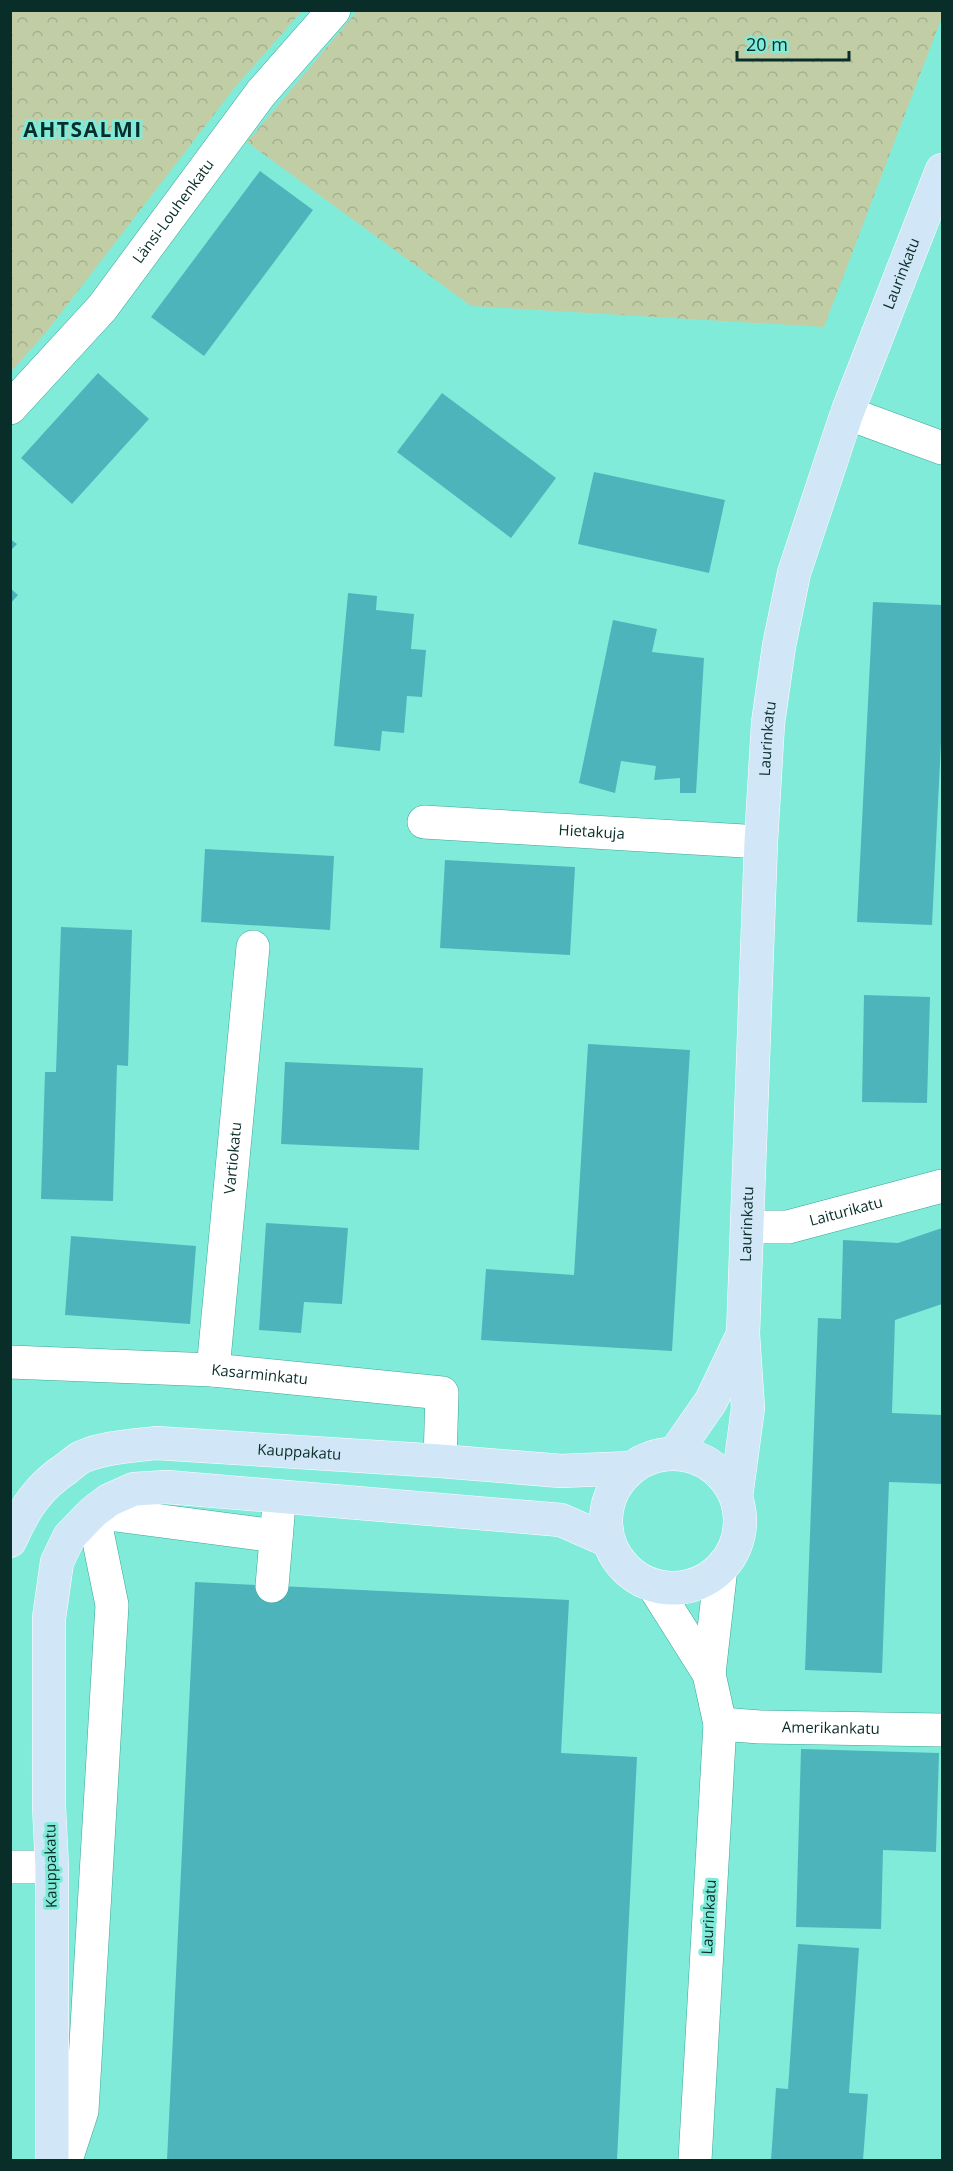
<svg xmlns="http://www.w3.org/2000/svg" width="953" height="2171" viewBox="0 0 953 2171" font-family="'Open Sans',sans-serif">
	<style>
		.forest { fill: url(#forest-crowns) }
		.building { fill: #4eb4bc }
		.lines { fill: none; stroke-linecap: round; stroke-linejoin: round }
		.minor-casing { stroke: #38a798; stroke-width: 34 }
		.major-casing { stroke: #fff; stroke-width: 34 }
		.minor { stroke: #fff; stroke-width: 33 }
		.major { stroke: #d1e6f6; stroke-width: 33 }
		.labels { text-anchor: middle; stroke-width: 6; stroke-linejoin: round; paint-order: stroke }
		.street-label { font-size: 15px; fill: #092d28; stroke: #81ebda }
		.district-label { font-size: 21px; font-weight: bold; letter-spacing: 1.5px; fill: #092d28; stroke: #81ebda }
	</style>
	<defs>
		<pattern id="forest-crowns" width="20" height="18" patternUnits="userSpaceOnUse" patternTransform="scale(1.5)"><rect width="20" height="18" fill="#c1cea5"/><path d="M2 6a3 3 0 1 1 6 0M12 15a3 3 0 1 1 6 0" fill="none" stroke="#a4b18e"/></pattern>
	</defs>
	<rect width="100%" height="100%" fill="#81ebda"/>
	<g class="forest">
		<polygon points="11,10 302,11 236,86 47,331 11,372"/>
		<polygon points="358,10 942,10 942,17 824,327 471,306 247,142"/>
	</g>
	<g class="building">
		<polygon points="260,171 313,210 204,356 151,317"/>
		<polygon points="98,373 149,419 72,504 21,458"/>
		<polygon points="442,393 556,478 511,538 397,452"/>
		<polygon points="594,472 725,500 709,573 578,544"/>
		<polygon points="10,539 17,544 10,551"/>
		<polygon points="10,588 18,595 10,604"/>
		<polygon points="348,593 377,596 376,610 414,614 411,649 426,650 422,697 407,696 404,733 382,731 380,751 334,746"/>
		<polygon points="873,602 942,605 942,722 932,925 857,922"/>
		<polygon points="613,620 657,629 652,652 704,658 696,793 680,793 680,778 654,780 656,766 621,761 615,793 579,783"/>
		<polygon points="205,849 334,856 330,930 201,922"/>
		<polygon points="445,860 575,867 570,955 440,948"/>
		<polygon points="61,927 132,930 128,1066 117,1065 113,1201 41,1199 45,1072 56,1072"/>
		<polygon points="864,995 930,997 927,1103 862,1102"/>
		<polygon points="588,1044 690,1050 672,1351 481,1340 486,1269 574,1275"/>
		<polygon points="285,1062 423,1068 419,1150 281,1144"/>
		<polygon points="266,1223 348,1228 342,1304 304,1302 301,1333 259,1330"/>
		<polygon points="942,1228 942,1304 895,1320 892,1413 942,1415 942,1484 889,1482 882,1673 805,1670 818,1318 841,1319 843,1240 898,1243"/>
		<polygon points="71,1236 196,1246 190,1324 65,1315"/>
		<polygon points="195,1582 569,1600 561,1753 637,1757 617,2160 167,2160"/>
		<polygon points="801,1749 939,1753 936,1852 883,1850 881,1929 796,1927"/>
		<polygon points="798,1944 859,1948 849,2093 868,2094 863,2160 771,2160 776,2088 788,2089"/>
	</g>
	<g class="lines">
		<defs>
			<g id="minor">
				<path id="s1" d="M10,408L102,308L261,93L334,10"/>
				<polyline points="847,413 942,448"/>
				<path id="s2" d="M424,822L761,842"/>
				<path id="s3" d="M748,1227H788L942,1186"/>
				<path id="s4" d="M10,1362L213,1370L442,1393L440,1461"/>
				<path id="s5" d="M213,1370L253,947"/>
				<polyline points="653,1585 709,1674 720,1724 695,2160"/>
				<polyline points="272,1586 278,1516"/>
				<polyline points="709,1674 721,1568"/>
				<path id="s6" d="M720,1724L760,1727L942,1730"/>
				<polyline points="10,1867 52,1867"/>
				<polyline points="66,2160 82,2111 112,1605 93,1512 276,1536"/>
			</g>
			<g id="major">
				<polyline points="675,1453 711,1401 742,1336"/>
				<circle cx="673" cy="1521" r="67"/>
				<path id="s7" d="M736,1497L748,1408L743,1334L761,842L768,723L779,646L794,573L847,413L942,170"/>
				<path id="s8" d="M10,1541C24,1509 38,1487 67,1468C72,1464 77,1459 82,1457C105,1447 132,1446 156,1443L440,1461L561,1471L631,1468"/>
				<polyline points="52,2160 52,1867 49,1806 49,1618 57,1562 69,1537 93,1512 109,1500 134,1489 167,1487 561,1520 609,1541"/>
			</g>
		</defs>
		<use href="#minor" class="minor-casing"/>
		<use href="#major" class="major-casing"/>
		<use href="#minor" class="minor"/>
		<use href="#major" class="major"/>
	</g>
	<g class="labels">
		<g class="street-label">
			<text dy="5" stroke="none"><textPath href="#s1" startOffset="256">Länsi-Louhenkatu</textPath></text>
			<text dy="5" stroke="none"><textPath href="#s7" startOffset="1246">Laurinkatu</textPath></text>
			<text dy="5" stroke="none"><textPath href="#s7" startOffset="760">Laurinkatu</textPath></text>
			<text dy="5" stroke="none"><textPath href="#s2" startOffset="168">Hietakuja</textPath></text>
			<text dy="5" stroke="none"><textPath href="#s5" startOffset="213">Vartiokatu</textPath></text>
			<text dy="5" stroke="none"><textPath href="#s3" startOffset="100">Laiturikatu</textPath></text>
			<text dy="5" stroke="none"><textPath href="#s7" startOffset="274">Laurinkatu</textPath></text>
			<text dy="5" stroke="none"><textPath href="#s4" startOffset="250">Kasarminkatu</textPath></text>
			<text dy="5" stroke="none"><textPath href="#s8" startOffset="332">Kauppakatu</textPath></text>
			<text dy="5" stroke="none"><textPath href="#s6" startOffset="111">Amerikankatu</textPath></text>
			<text transform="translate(51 1866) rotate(-91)" y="5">Kauppakatu</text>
			<text transform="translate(709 1917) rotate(-87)" y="5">Laurinkatu</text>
		</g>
		<g class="district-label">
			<text x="83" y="137">AHTSALMI</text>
		</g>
	</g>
	<rect width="953" height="2171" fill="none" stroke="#092d28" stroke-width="24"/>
	<path d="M737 51v9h112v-9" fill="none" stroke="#092d28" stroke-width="3"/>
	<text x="746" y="51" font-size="18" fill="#092d28" stroke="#81ebda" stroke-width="4.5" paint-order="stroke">20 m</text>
</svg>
